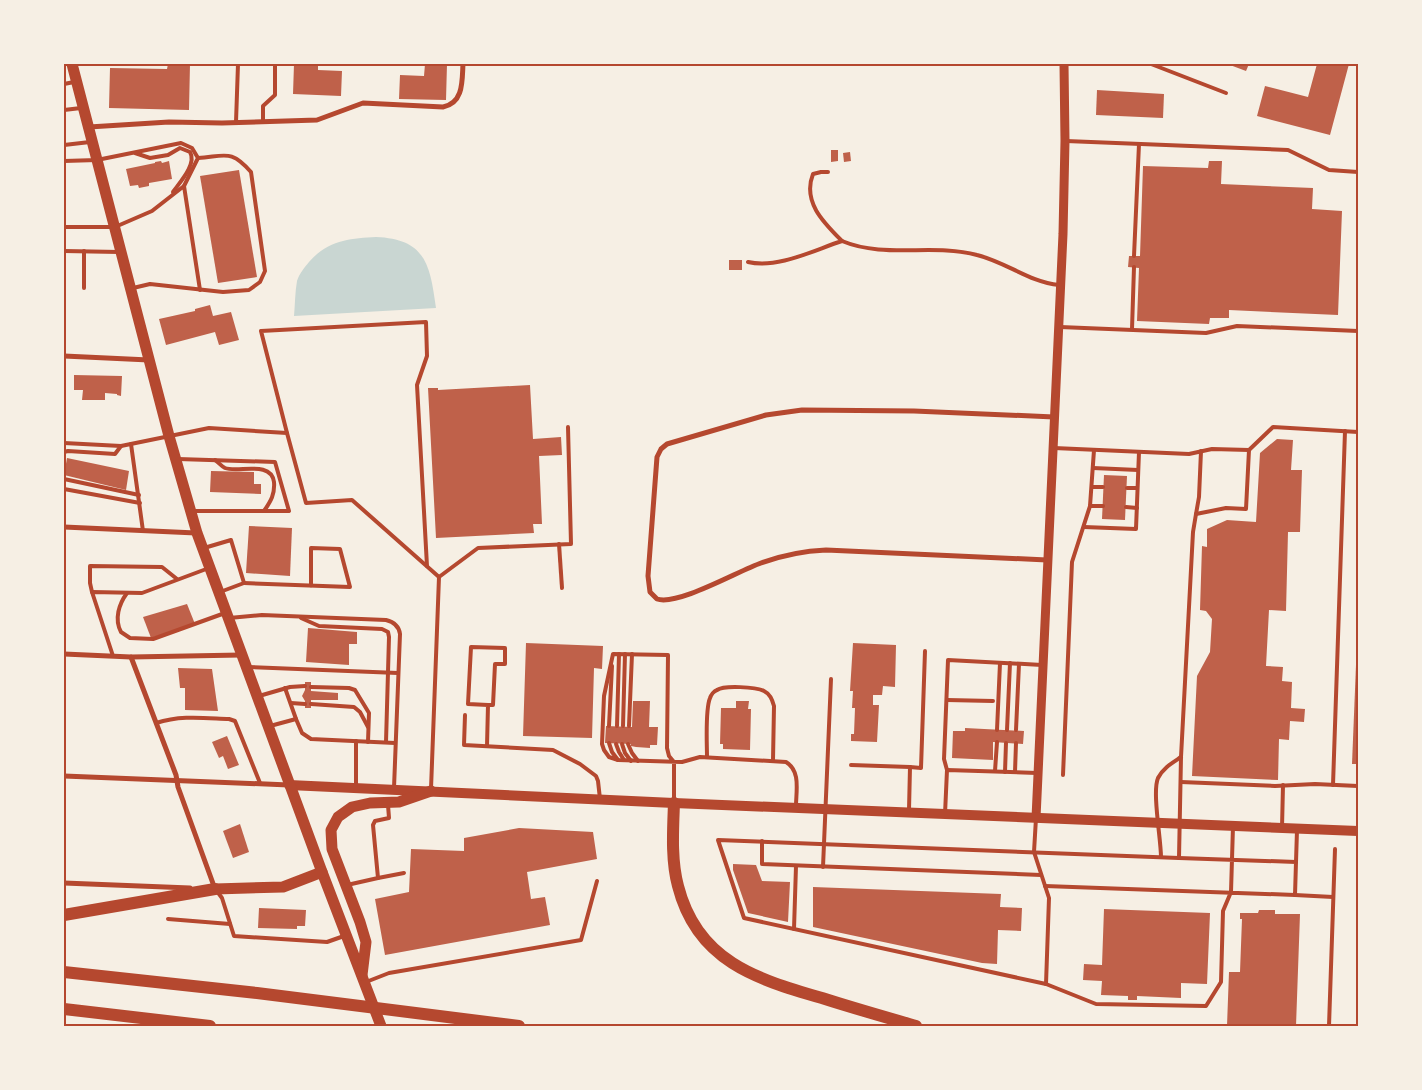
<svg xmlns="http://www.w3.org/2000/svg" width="1422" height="1090" viewBox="0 0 1422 1090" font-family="'Titillium Web',sans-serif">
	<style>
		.water { fill: #c9d6d2 }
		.building { fill: #bf614a }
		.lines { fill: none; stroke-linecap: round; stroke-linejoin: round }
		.service { stroke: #b5482f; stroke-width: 4 }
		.minor { stroke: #b5482f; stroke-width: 5 }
		.tertiary { stroke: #b5482f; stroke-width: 9 }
		.secondary { stroke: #b5482f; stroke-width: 10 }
		.primary { stroke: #b5482f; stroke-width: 11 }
		.motorway { stroke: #b5482f; stroke-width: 12 }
		.neatline { fill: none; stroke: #b5482f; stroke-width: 2 }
	</style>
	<rect width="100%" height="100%" fill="#f6efe4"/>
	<path class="water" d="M376,237C426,239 430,265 436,308L294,316C295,305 295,292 297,281C299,274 305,267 309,262C327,241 350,238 376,237Z"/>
	<g class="building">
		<polygon points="168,64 190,64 189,110 109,108 110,68 167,69"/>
		<polygon points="294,64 318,64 318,70 342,71 341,96 293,94"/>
		<polygon points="425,64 447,64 446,100 399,99 400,75 424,76"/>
		<polygon points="1231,64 1249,64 1246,71 1230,65"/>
		<polygon points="1317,64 1349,64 1330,135 1257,116 1265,86 1308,97"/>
		<polygon points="1097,90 1164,94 1163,118 1096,115"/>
		<polygon points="831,150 838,150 838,161 831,162"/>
		<polygon points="850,152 851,161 844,162 843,153"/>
		<polygon points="161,161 162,163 169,161 172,179 149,183 149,186 139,188 138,185 130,186 126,169 155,163 155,162"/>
		<polygon points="1209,161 1222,161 1221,184 1313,188 1312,209 1342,211 1338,315 1229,310 1229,318 1210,318 1209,324 1137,321 1139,268 1128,267 1129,256 1140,256 1143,166 1208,168"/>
		<polygon points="239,170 257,277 218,283 200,176"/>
		<rect x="729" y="260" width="13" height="10"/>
		<polygon points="210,305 213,316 231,312 239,340 219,345 215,332 166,345 159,319 195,311 195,309"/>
		<polygon points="74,375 122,376 121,396 117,395 117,394 105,393 105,400 82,400 83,390 74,390"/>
		<polygon points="530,385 533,439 561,437 562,455 539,456 542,524 533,524 534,533 436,538 428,388 438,388 438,390"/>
		<polygon points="1277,439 1293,440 1291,470 1302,470 1300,532 1288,532 1286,611 1269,610 1266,666 1283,667 1282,681 1292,682 1291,708 1305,709 1304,722 1290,721 1289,740 1279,739 1278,780 1192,776 1197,676 1210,652 1212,619 1206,611 1200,610 1202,546 1207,547 1207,529 1227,520 1256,522 1260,453"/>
		<polygon points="67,458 129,471 126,490 64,475"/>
		<polygon points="211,471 254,472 254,484 261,484 261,494 210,492"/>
		<polygon points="1104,475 1127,476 1125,520 1102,519"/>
		<polygon points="249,526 292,528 290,576 246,573"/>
		<polygon points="187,604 195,624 151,638 143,617"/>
		<polygon points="308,628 357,632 357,644 349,644 349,665 306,662"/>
		<polygon points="526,643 603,646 602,669 594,668 592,738 523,736"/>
		<polygon points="853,643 896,645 895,687 883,686 882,695 873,695 873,705 879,705 877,742 851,741 851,734 854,734 855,708 852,708 853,691 850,691"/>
		<polygon points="1356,665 1358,666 1358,764 1352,764"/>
		<polygon points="178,668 212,669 218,711 185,710 185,688 180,688"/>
		<polygon points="305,682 311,682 311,691 338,693 338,700 311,700 311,708 305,708 305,701 302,696 305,690"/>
		<polygon points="633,701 650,701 649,727 658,727 657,745 650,745 650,748 636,747 631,746 631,744 605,743 606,726 632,727"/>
		<polygon points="736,701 749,701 748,709 751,709 750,750 723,749 723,744 720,744 721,708 736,708"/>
		<polygon points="965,728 1024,731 1023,744 993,742 993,760 952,758 953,731 965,731"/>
		<polygon points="227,736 239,765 228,769 223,756 219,758 212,742"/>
		<polygon points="240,824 249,852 233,858 223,831"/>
		<polygon points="519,828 593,832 597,859 527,872 531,899 545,897 550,925 385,955 375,899 409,892 411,849 464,851 464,838"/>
		<polygon points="733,864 756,865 762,881 790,882 788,922 748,913 733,870"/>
		<polygon points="813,887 1001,894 1000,907 1022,908 1021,931 998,930 997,964 982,963 813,927"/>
		<polygon points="259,908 306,910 305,926 297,926 297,929 258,928"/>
		<polygon points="1104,909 1210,913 1207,984 1181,983 1181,998 1137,996 1137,1000 1128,1000 1128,996 1101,995 1102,981 1083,980 1084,964 1102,965"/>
		<polygon points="1259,910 1275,910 1275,914 1300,914 1296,1026 1227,1026 1229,972 1240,972 1242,919 1240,919 1240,913 1258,913"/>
	</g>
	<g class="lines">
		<g class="service">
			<polyline points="1151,64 1226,93"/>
			<polyline points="64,84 74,82"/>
			<polyline points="64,110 81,108"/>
			<polyline points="263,121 263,106 275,95 275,64"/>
			<polyline points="236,122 238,64"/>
			<polyline points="1066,141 1288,150 1329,170 1358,172"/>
			<polyline points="64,145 90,142"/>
			<path d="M135,153L150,158L168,155L180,148L190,152C197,164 180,182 173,192"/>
			<polyline points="64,161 97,160 181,143 192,148 198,158 184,186"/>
			<polyline points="64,227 115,227 152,211 184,186 200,290"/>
			<path d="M842,241C885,259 933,243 977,255C1006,262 1029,282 1059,285"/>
			<polyline points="64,251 119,252"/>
			<polyline points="84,251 84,288"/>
			<polyline points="1134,256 1139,144"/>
			<path d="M748,262C778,269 814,250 842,241C824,223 802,202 813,174L821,172H828"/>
			<path d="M133,288L150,284L223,292L249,290L260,282L265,271L251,172C231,149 226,156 198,158"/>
			<polyline points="1060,327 1206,333 1237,326 1358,331"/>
			<polyline points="1132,329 1134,267"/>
			<polyline points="287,433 261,331 426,322 427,356 417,385 427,566"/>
			<polyline points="64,443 121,446 209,428 287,433 306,503 352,500 439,577 431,789"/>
			<polyline points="131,444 143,531"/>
			<polyline points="1054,448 1189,454 1212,449 1249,450"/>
			<polyline points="64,452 68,451 115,454 121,446"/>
			<polyline points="178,459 275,462 289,511 192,511"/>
			<path d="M215,460C218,462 221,466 225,468C238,473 271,460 274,482C275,494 271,501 264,511"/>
			<polyline points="1093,468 1138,470"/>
			<polyline points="64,479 139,495"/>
			<polyline points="1092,487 1103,487"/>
			<polyline points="1127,488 1137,488"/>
			<polyline points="64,489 140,503"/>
			<polyline points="1090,506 1103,506"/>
			<polyline points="1126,507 1137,508"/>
			<polyline points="1196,514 1199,497 1201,451"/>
			<polyline points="1084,527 1136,529 1139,452"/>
			<polyline points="559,544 562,588"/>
			<polyline points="204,548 231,540 244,583 220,592"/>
			<polyline points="439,577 478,548 571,544 568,427"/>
			<polyline points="244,583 350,587 340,549 311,548 311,586"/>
			<polyline points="92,592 90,583 90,566 162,567 177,579"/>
			<path d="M127,593C119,604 114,619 121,632L130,638L153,639L225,613"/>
			<path d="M229,618L262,615L386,620C394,622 399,626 400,634L394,788"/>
			<polyline points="301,618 319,626 382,629 388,632 389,637 386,742"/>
			<polyline points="113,656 92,592 142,593 209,568"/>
			<polyline points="248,667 398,673"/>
			<polyline points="311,687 349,688 355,690 369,713 368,742"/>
			<polyline points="285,688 296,719"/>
			<polyline points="259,696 290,687 305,686"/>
			<polyline points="947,700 993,701"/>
			<polyline points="291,703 305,704"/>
			<polyline points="311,704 354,707 360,712 368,727"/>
			<polyline points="465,715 464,745 553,750 580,764 596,776 598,781 600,799"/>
			<path d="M156,723C181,715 203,718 229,719L235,721L260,783"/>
			<polyline points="270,726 296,719 302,733 311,739 395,743"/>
			<polyline points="609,726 612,666"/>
			<polyline points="617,726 619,654"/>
			<polyline points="623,726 625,654"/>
			<polyline points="629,726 632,654"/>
			<polyline points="997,730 1000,663"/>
			<polyline points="1007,730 1010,663"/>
			<polyline points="1016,730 1019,664"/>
			<polyline points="609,743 612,752 618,760"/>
			<polyline points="616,744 619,752 624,760"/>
			<polyline points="622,744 625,753 631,761"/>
			<polyline points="628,744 632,753 638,761"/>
			<polyline points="487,746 488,705 468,704 471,647 505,648 505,664 495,664 493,705 488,705"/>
			<path d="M707,757C707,743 705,710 710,698C711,695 714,691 717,690C724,685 756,687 764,691C770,694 772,699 774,706L773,760"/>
			<polyline points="851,765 910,767"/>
			<polyline points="947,770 944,759 948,660 1042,665"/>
			<polyline points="995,771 997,742"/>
			<polyline points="1005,772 1006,743"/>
			<polyline points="1015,772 1016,743"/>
			<polyline points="1063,775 1072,562 1090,506 1094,450"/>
			<polyline points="1181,782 1275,786 1315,784 1358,786"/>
			<polyline points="1333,785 1345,431"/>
			<polyline points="356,786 356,741"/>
			<path d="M674,801V762L669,756L667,748L668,655L613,654L604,696L602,744L604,750L609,757L618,760L682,762L700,757L786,762C801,771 796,791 796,806"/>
			<polyline points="909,810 910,767 921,768 925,651"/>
			<polyline points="945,814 947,770 1037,773"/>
			<polyline points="1036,818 1034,852 1049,898 1046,984"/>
			<polyline points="1282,828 1283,785"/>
			<polyline points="762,841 762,864 1041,875"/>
			<path d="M1161,857C1161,839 1152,792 1158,778C1163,768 1172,763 1181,757"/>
			<polyline points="1179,858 1181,757 1193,532 1196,514 1226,508 1246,509 1249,450 1273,427 1358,432"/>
			<polyline points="1296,862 1297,830"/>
			<polyline points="823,867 831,679"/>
			<polyline points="378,878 404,873"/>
			<polyline points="347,885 378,878 373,825 375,821 389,818 388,805"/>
			<polyline points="1045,886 1295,895 1296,862 1179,858 718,840 744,918 1046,984 1096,1004 1206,1006 1221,982 1223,911 1231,892 1233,826"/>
			<polyline points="216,890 222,898 234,936 327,942 344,936"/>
			<polyline points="1295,895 1333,897"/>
			<polyline points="168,919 230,924"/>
			<polyline points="794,929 796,866"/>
			<polyline points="366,982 389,973 581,940 597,881"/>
			<polyline points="1329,1026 1335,849"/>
		</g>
		<g class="minor">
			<path d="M89,127L169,122L222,123L317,120L363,103L443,107C464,103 462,80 463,64"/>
			<polyline points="64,356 149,360"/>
			<polyline points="64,527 196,533"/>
			<path d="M1047,560L826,550C803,551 783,555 761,563C738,571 678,606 657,599L650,592L648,576L657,457L661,449L667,444L766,415L802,410L914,411L1054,417"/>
			<polyline points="64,654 131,657 241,655"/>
			<polyline points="131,657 176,775 178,787 215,889"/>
			<polyline points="64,776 289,785"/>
			<polyline points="64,883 190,888"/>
		</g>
		<polyline class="tertiary" points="1036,818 1063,234 1065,141 1064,64"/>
		<polyline class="secondary" points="289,785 674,803 1358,831"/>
		<g class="primary">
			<polyline points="72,64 169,436 197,533 322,872 381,1026"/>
			<polyline points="215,889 283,887 322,872"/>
			<polyline points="362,975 366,942 360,922 332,849 331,830 338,817 352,807 370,803 399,802 431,791"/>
		</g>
		<g class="motorway">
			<path d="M674,803C673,830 671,860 678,886C697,961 756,979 822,998C853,1008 885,1017 916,1026"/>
			<polyline points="64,915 215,889"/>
			<polyline points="64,972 257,993 519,1026"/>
			<polyline points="64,1009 210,1026"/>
		</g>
	</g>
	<rect width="1422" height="1090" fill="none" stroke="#f6efe4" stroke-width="130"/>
	<rect x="65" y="65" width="1292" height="960" class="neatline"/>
</svg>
